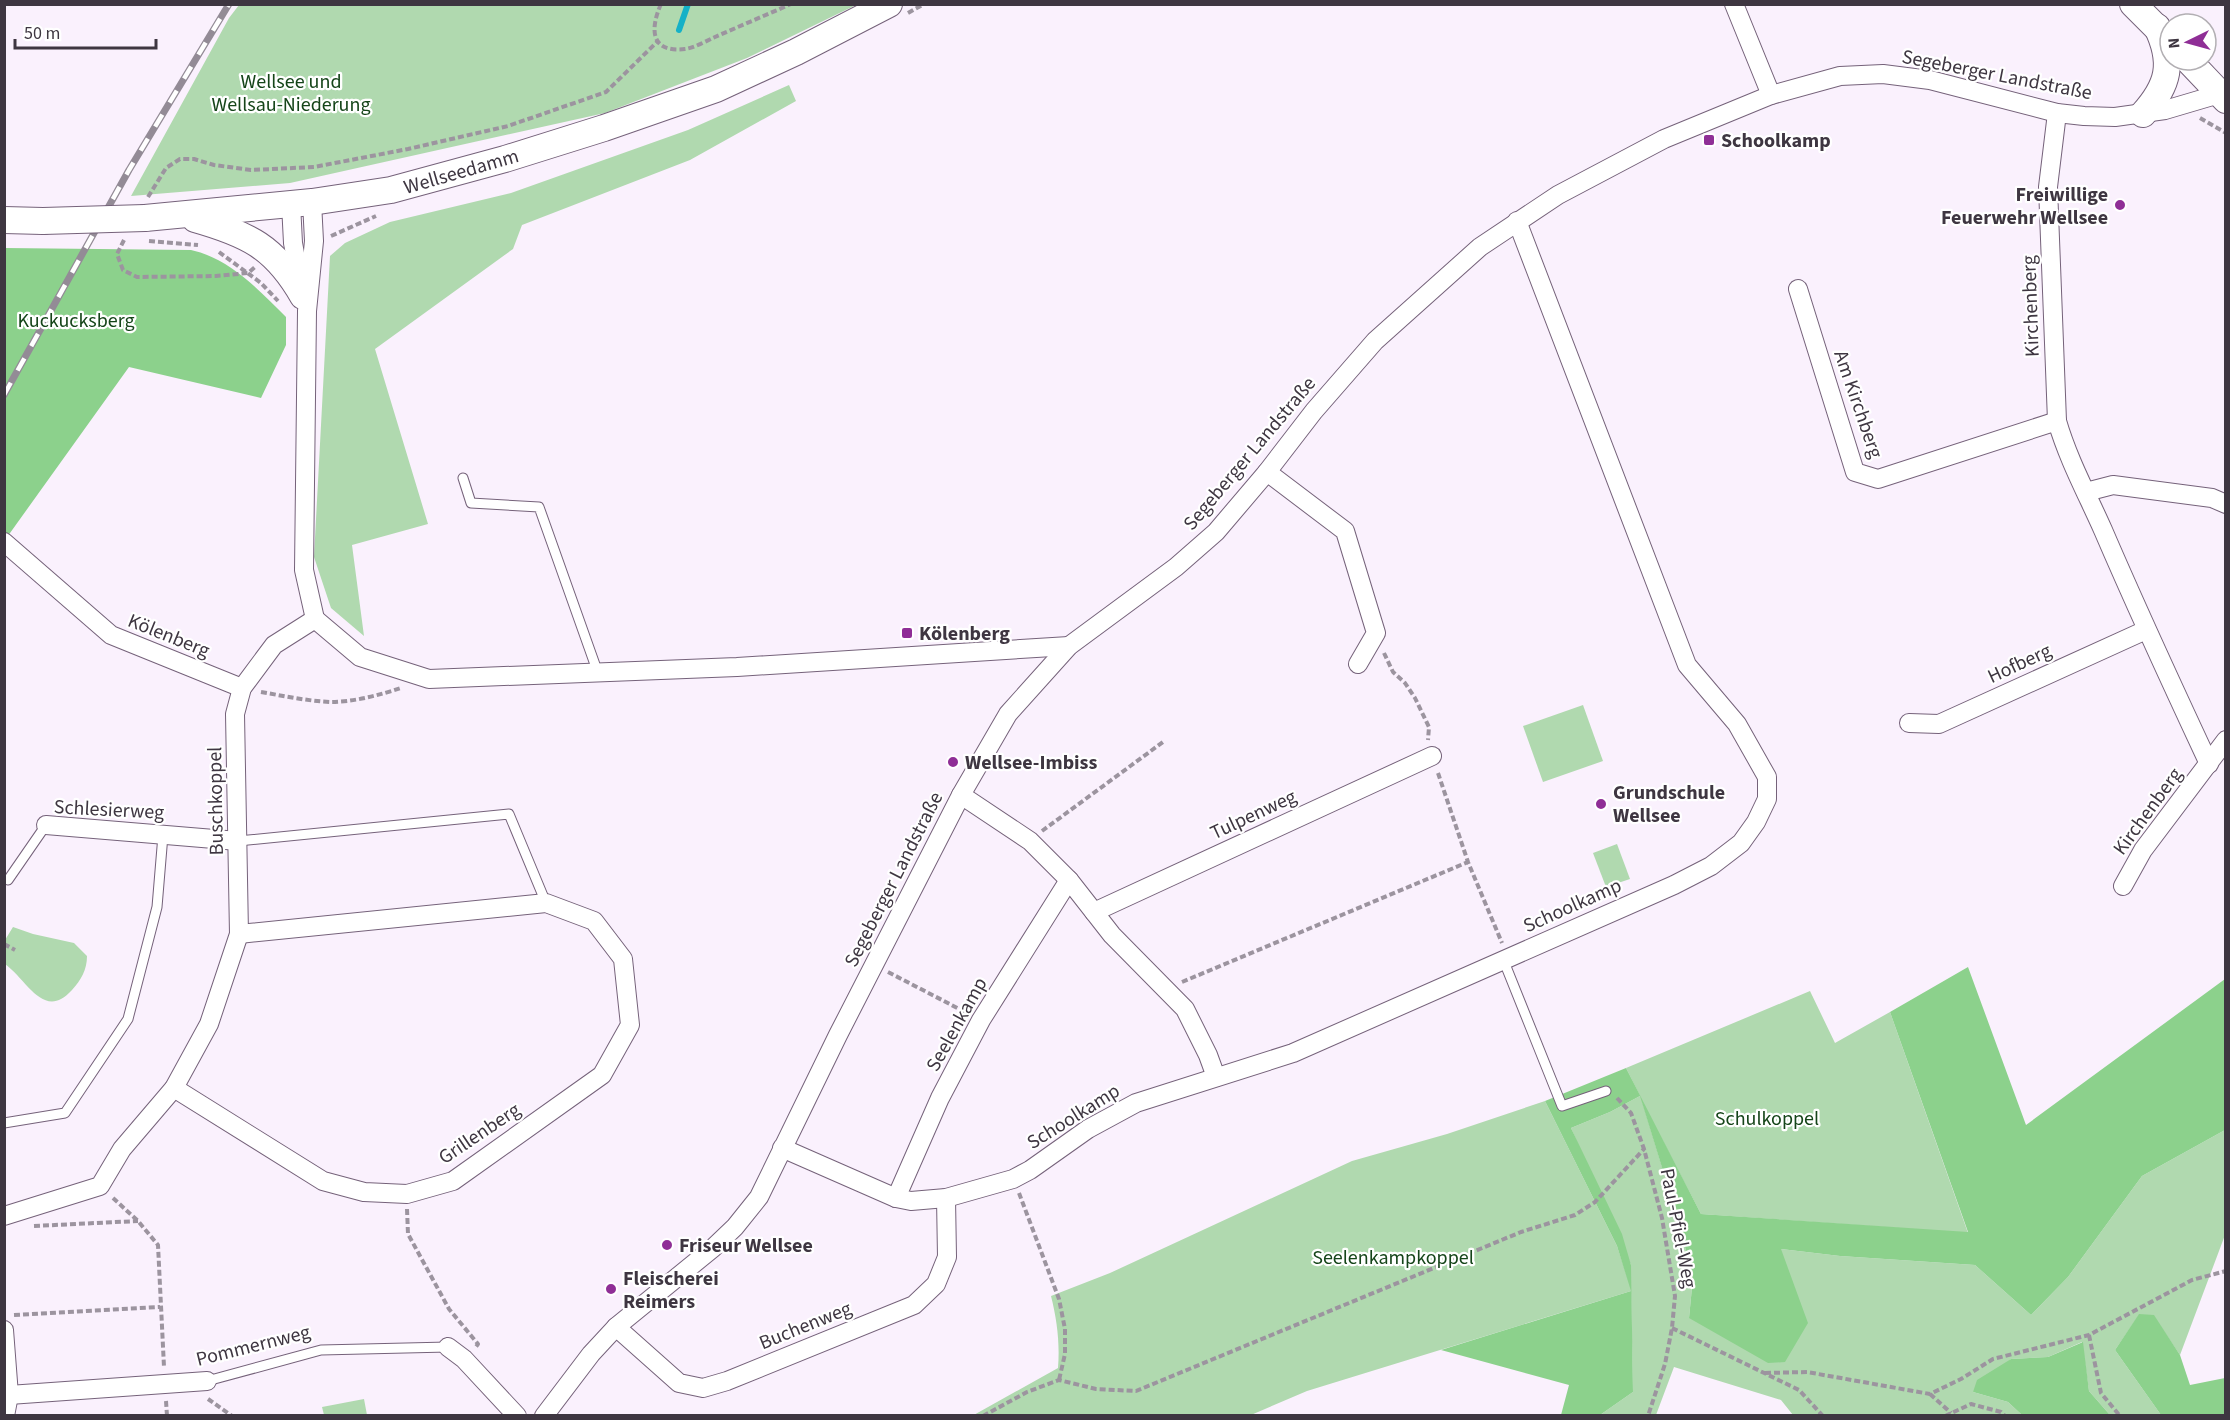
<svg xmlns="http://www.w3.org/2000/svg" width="2230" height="1420" viewBox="0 0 2230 1420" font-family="'Source Sans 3',sans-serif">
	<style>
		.green { fill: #b0d9af }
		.forest { fill: #8cd18c }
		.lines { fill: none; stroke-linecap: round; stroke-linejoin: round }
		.stream { stroke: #15b1c7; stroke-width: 6 }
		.service-casing { stroke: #75627a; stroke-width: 11 }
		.minor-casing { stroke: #75627a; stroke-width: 20 }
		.secondary-casing { stroke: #75627a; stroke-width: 28 }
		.path { stroke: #9c949f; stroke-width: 4; stroke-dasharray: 6 3; stroke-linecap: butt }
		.service { stroke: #fff; stroke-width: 9 }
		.minor { stroke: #fff; stroke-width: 18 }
		.secondary { stroke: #fff; stroke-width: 26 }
		.rail-casing { stroke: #938b96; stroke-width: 7 }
		.rail { stroke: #fff; stroke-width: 4.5; stroke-dasharray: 14; stroke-linecap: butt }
		.secondary-bridge-casing { stroke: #75627a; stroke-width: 28; stroke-linecap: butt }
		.secondary-bridge { stroke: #fff; stroke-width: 26 }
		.poi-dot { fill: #8f2e96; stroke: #fff; stroke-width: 2 }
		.labels { text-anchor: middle; stroke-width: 4.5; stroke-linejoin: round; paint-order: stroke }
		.street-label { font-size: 20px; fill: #3e3641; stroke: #fff }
		.park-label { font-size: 20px; fill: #154519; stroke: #fff }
		.poi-label { font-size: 20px; font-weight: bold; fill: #3e3641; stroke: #fff; text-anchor: start }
	</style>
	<rect width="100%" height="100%" fill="#faf1fd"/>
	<g class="green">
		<polygon points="239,5 239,4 856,5 747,58 605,113 290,183 131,196 229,18"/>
		<polygon points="789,85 796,101 690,160 522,225 513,249 375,349 428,524 352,545 364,636 331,608 314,557 330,256 345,243 390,222 511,193 688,130"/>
		<polygon points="1583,705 1603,761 1543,782 1523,726"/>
		<polygon points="1617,844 1630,879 1606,887 1593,853"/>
		<path d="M13,927L33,934L74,943L87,956C87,970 81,980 72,990C44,1021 28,981 5,964V940Z"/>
		<path d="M1810,991L1835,1043L1890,1012L1968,1233L1701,1214L1642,1101L1676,1213L1693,1277L1689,1318L1781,1249L1840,1256L1975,1265L2031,1315L2068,1277L2142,1176L2225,1130V1235L2180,1355L2153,1315H2139L2115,1350L2161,1415H2110L2089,1391L2082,1342L2048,1357L2011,1359L1973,1392L2008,1402L2022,1415H1793L1781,1400L1674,1367L1656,1415H1600L1633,1392L1631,1291L1307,1391L1251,1415L972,1416L1058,1368C1060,1343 1057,1320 1051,1296L1110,1273L1352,1161L1447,1134L1545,1101L1617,1246L1631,1288V1265L1571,1128L1610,1112L1640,1096L1626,1068Z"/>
		<polygon points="364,1399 367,1415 324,1415 322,1407"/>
	</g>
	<g class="forest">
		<path d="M5,248L191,250C229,258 259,290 286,317V345L261,398L129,367L5,540Z"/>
		<polygon points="1968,967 2026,1125 2225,979 2225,1130 2142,1176 2068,1277 2031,1315 1975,1265 1840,1256 1781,1249 1808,1323 1785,1362 1768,1363 1689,1318 1693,1277 1676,1213 1640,1096 1610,1112 1571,1128 1622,1234 1631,1265 1633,1392 1600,1415 1561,1415 1569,1385 1441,1350 1631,1291 1617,1246 1545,1101 1626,1068 1701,1214 1968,1232 1890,1012"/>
		<polygon points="2139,1314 2154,1315 2180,1355 2190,1385 2225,1378 2225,1415 2161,1415 2115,1350"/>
		<polygon points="2083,1342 2089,1391 2110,1415 2022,1415 2008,1402 1973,1392 1977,1380 2011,1359 2048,1357"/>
	</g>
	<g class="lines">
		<polyline class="stream" points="679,30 688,4"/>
		<defs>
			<g id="service">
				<polyline points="463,478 471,503 539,507 598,673"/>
				<polyline points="238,841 509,814 546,903"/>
				<polyline points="4,879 8,880 46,825"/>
				<polyline points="1503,959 1562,1106 1606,1091"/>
				<polyline points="4,1123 65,1113 128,1019 157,907 163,835"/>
				<polyline points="207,1381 321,1350 448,1347"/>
			</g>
			<g id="minor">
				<polyline points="1734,4 1771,95"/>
				<path d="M2057,113L2048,187L2057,421C2068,459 2087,494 2103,530C2137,609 2173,687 2209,764"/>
				<polyline points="312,202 314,241 307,311 304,570 315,619"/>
				<polyline points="291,204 293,243 301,286"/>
				<polyline points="1798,289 1855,472 1878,479 2057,421"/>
				<polyline points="1267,472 1345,531 1376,633 1358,664"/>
				<polyline points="2086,492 2113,485 2212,498 2226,504"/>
				<polyline points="4,542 111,635 242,688"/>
				<polyline points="315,619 360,657 429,679 737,667 1069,646"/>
				<polyline points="1909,723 1939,724 2146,630"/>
				<polyline points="961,795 1030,841 1069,880 1112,935 1185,1009 1208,1055 1216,1077"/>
				<polyline points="46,825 238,841"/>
				<polyline points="2123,886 2143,850 2226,740"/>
				<polyline points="1094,912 1432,756"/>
				<polyline points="174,1088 323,1181 364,1192 407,1194 453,1181 602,1075 630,1025 623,959 594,921 546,903 239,934"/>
				<polyline points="782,1148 896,1198 911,1201 946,1198 1013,1179 1030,1170 1088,1129 1136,1103 1293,1053 1674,885 1711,866 1741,843 1756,822 1767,799 1767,777 1737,724 1687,665 1517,221"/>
				<polyline points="896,1198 940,1098 981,1020 1069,880"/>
				<polyline points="4,1216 100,1186 122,1149 174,1088 209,1024 239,934 235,714 242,688 274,645 315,619"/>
				<polyline points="616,1327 679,1383 703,1388 727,1381 914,1305 936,1284 947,1257 946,1198"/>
				<polyline points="4,1330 9,1395 5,1416"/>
				<polyline points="448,1347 464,1359 517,1416"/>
				<polyline points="9,1395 207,1381"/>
				<polyline points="544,1416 591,1354 616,1327 713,1248 735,1227 759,1197 838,1035 961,795 1008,714 1069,646 1176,567 1216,532 1267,472 1314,411 1375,341 1480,247 1558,195 1664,139 1771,95 1840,76 1883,74 1930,80 2057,113 2084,116 2115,117 2165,110 2226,92"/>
			</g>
			<g id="secondary">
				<polyline points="2133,4 2169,40"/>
				<polyline points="2188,60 2226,100"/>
				<path d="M2143,114C2169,85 2174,63 2157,27"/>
				<polyline points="145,218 312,202 391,190 505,159 604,128 716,89 796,52 889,4"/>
				<path d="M195,219C248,234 275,247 303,296"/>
				<polyline points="4,220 43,221"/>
			</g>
		</defs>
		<use href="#service" class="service-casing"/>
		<use href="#minor" class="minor-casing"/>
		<use href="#secondary" class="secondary-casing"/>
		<g class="path">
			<path d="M661,4C650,29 650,53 685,49C694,48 706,41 715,37C740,26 766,15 791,4"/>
			<polyline points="908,13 924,4"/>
			<polyline points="2200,118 2226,133"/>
			<polyline points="148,197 166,168 180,159 194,159 214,165 251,170 314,167 408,149 508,126 606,92 657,42"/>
			<polyline points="331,236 376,216"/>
			<polyline points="124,240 117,254 123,270 137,277 216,276 248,273 255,267"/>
			<polyline points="149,241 198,245"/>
			<polyline points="219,252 261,283 278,301"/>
			<polyline points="1384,653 1393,672 1405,683 1415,698 1429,727 1428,740"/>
			<path d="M261,692C284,696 307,701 331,702C353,702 380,695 401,688"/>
			<polyline points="1438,773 1468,862 1502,943"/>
			<polyline points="1042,831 1163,742"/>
			<polyline points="4,944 15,950"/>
			<polyline points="888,972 967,1013"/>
			<polyline points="1182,982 1468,862"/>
			<polyline points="1617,1098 1631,1113 1644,1149 1662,1218 1675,1296 1672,1328 1665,1364 1648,1416"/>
			<polyline points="1019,1193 1059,1299 1065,1329 1065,1354 1059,1380"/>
			<polyline points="113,1198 138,1221 158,1245 164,1367"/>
			<polyline points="407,1209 408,1234 449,1309 478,1344 475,1348"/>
			<polyline points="34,1226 138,1221"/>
			<polyline points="14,1315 160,1307"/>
			<polyline points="1672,1328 1799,1390 1823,1416"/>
			<polyline points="2089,1335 2101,1393 2120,1416"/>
			<polyline points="1765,1373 1807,1372 1930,1394 1961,1379 1993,1359 2089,1335 2192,1280 2226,1271"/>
			<polyline points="1930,1394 1951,1413"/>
			<polyline points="208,1399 232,1416"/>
			<polyline points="166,1401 167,1416"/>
			<polyline points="983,1416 1027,1392 1059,1380 1096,1389 1136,1391 1521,1232 1575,1215 1595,1202 1644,1149"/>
			<polyline points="1945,1416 1971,1404 2001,1412 2005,1416"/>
		</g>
		<use href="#service" class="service"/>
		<use href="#minor" class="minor"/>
		<use href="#secondary" class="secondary"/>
		<defs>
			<polyline id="rail" points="4,395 129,170 229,4"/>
		</defs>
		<use href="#rail" class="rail-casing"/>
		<use href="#rail" class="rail"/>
		<defs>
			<polyline id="secondary-bridge" points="43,221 145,218"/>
		</defs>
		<use href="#secondary-bridge" class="secondary-bridge-casing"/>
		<use href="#secondary-bridge" class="secondary-bridge"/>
	</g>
	<g class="poi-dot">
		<rect x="1703" y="134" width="12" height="12" rx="3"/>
		<circle cx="2120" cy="205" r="6"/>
		<rect x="901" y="627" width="12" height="12" rx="3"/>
		<circle cx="953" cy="762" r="6"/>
		<circle cx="1601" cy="804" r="6"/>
		<circle cx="667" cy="1245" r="6"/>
		<circle cx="611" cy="1289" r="6"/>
	</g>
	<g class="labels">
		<g class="street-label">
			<text transform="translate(1997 74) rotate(11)" y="7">Segeberger Landstraße</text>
			<text transform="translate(461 171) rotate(-16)" y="7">Wellseedamm</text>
			<text transform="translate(2030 306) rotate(-92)" y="7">Kirchenberg</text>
			<text transform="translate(1859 404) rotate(71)" y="7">Am Kirchberg</text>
			<text transform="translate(1249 453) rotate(-50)" y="7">Segeberger Landstraße</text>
			<text transform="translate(169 635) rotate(22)" y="7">Kölenberg</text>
			<text transform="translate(2019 663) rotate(-25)" y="7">Hofberg</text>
			<text transform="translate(215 801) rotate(-91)" y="7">Buschkoppel</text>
			<text transform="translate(109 809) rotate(3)" y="7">Schlesierweg</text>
			<text transform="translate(2147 811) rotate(-54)" y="7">Kirchenberg</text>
			<text transform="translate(1253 814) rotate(-25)" y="7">Tulpenweg</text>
			<text transform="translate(893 879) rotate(-63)" y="7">Segeberger Landstraße</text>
			<text transform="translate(1572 905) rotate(-24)" y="7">Schoolkamp</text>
			<text transform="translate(956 1024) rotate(-61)" y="7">Seelenkamp</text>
			<text transform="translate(1073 1116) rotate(-32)" y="7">Schoolkamp</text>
			<text transform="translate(479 1133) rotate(-34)" y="7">Grillenberg</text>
			<text transform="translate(1679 1228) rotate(79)" y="7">Paul-Pfiel-Weg</text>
			<text transform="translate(805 1325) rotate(-22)" y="7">Buchenweg</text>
			<text transform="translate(253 1345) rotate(-14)" y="7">Pommernweg</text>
		</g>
		<g class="park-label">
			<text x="291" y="88">Wellsee und<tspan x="291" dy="23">Wellsau-Niederung</tspan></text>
			<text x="76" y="327">Kuckucksberg</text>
			<text x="1767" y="1125">Schulkoppel</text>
			<text x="1393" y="1264">Seelenkampkoppel</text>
		</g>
		<g class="poi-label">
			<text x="1721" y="147">Schoolkamp</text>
			<text x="2108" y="201" text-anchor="end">Freiwillige<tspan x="2108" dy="23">Feuerwehr Wellsee</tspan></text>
			<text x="919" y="640">Kölenberg</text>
			<text x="965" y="769">Wellsee-Imbiss</text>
			<text x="1613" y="799">Grundschule<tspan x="1613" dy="23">Wellsee</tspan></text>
			<text x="679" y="1252">Friseur Wellsee</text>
			<text x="623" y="1285">Fleischerei<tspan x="623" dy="23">Reimers</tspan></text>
		</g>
	</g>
	<rect width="2230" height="1420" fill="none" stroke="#3e3641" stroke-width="12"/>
	<g transform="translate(2188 42) rotate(265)"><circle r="28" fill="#ffffff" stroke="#b2afb3" stroke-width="1.5"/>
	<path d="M0-4.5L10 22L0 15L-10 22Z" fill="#8f2e96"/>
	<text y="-9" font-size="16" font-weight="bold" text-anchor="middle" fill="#3e3641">N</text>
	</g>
	<path d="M15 39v9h141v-9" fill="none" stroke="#3e3641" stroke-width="3"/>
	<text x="24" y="39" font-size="18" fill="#3e3641" stroke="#ffffff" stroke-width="4.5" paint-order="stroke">50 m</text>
</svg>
